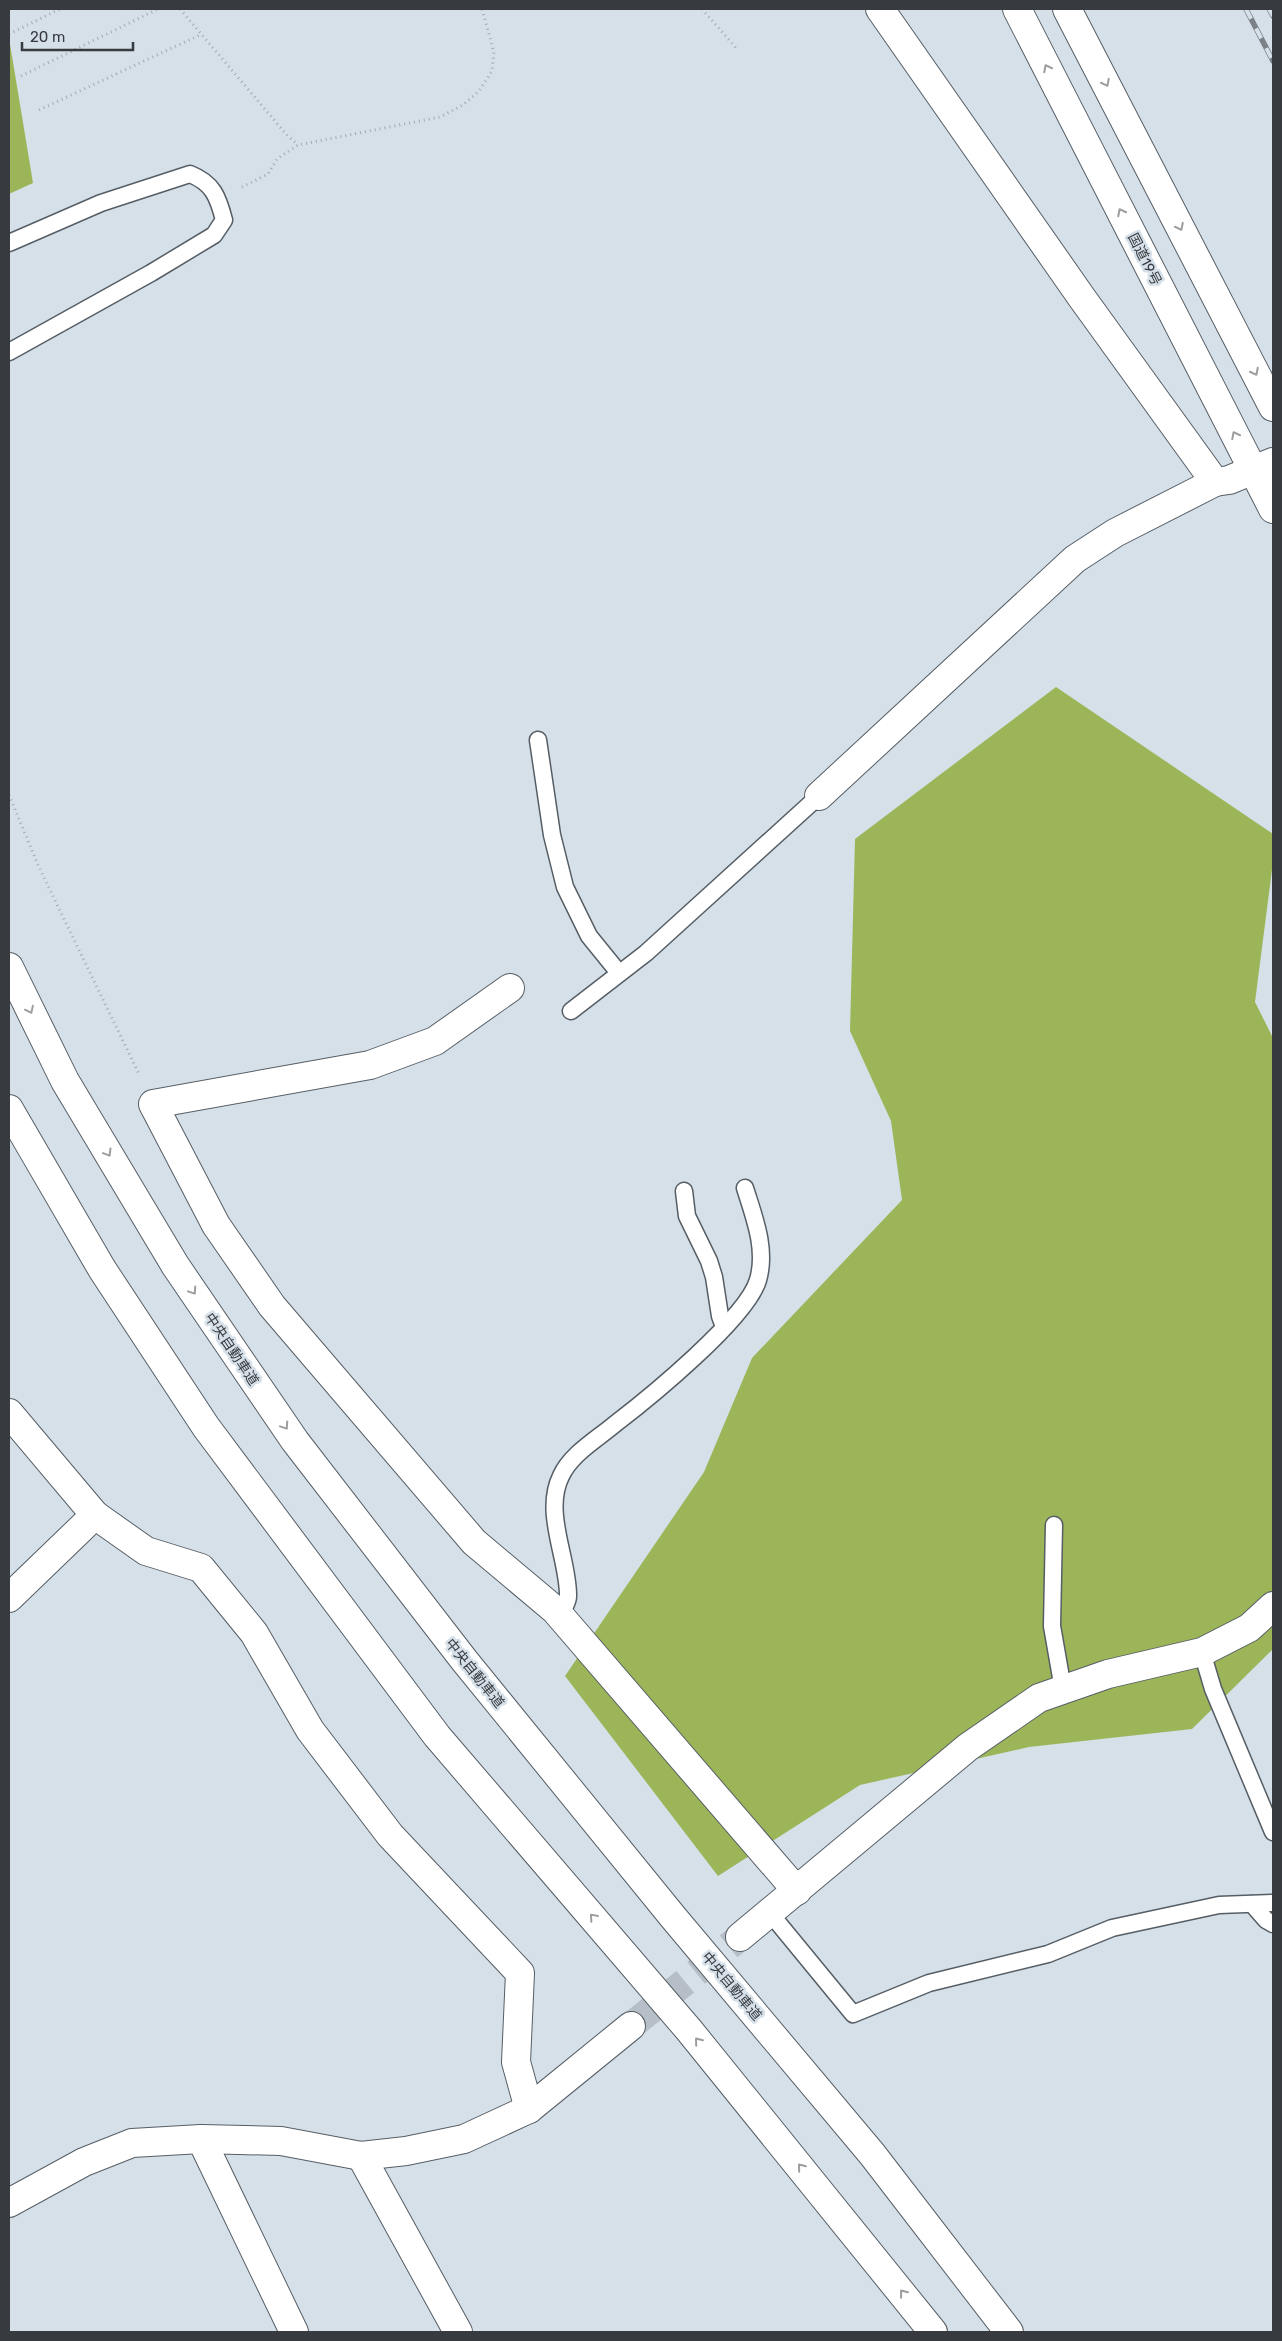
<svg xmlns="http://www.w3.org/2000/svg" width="1282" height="2341" viewBox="0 0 1282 2341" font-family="Rubik,'Noto Sans JP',sans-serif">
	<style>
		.forest { fill: #9db559 }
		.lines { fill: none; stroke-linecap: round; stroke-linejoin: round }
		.secondary-tunnel { stroke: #b6bfc7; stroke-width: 28; stroke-dasharray: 28 14; stroke-linecap: butt }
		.lane-casing { stroke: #565e65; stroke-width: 19 }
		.street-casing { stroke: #565e65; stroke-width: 30 }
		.secondary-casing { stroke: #565e65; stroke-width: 30 }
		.highway-casing { stroke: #565e65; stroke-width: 30 }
		.path { stroke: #a2abb2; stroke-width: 3; stroke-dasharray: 1 4; stroke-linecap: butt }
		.lane { stroke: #fff; stroke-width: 16 }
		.street { stroke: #fff; stroke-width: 28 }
		.secondary { stroke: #fff; stroke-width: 28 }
		.highway { stroke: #fff; stroke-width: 28 }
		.rail-casing { stroke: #7b8187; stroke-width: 5.5 }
		.rail { stroke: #d6e0e9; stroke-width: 4; stroke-dasharray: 11; stroke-linecap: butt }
		.oneway { stroke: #9b9d9f }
		.labels { text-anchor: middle; stroke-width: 5; stroke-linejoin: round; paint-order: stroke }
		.street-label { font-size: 14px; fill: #373b3f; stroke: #d6e0e9 }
	</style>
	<rect width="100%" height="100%" fill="#d6e0e9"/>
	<g class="forest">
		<polygon points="9,38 33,183 9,194"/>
		<polygon points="1056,687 1273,834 1273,862 1255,1002 1273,1038 1273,1649 1192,1729 1029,1747 860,1785 718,1876 565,1676 704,1472 752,1358 902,1200 891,1121 850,1031 855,839"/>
	</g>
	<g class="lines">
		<polyline class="secondary-tunnel" points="631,2026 740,1937"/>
		<defs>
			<g id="lane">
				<path d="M9,243L101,203L190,174C213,183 218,197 224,220L214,235L151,273L9,352"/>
				<polyline points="538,740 552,835 565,887 589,936 619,973"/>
				<polyline points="571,1011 646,953 819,796"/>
				<polyline points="684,1191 687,1216 709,1261 714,1277 720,1316 724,1327"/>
				<polyline points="1054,1525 1052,1626 1063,1689"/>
				<path d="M560,1616C562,1610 569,1602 568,1595C568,1558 543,1512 561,1476C571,1454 596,1440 615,1424C649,1398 747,1318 758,1280C767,1249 754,1217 745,1188"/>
				<polyline points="1202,1652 1213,1689 1273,1832"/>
				<polyline points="1252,1904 1266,1920 1273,1924"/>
				<polyline points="770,1913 853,2014 929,1983 1048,1954 1112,1928 1219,1905 1273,1903"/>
			</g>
			<g id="street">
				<polyline points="880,9 1082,298 1215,482 1229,480 1273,462"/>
				<polyline points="819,796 1075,559 1115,533 1215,482"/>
				<polyline points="510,988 435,1041 370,1065 153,1104 216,1225 272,1306 474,1542 555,1610 797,1891"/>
				<polyline points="9,1413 95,1515"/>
				<polyline points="9,1598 95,1515 146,1551 201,1568 254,1633 310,1730 390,1835 520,1973 516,2062 529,2109"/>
				<polyline points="201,2139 294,2332"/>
				<polyline points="361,2156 458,2332"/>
			</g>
			<g id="secondary">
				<polyline points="740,1937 968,1747 1039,1698 1108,1674 1202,1652 1249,1628 1273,1606"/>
				<polyline points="9,2203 84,2162 132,2143 201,2139 281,2141 361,2156 406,2151 464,2139 529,2109 631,2026"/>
			</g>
			<g id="highway">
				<polyline points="1017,9 1273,509"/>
				<polyline points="1067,9 1273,407"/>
				<polyline points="9,967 65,1081 175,1265 295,1441 464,1660 673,1917 872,2154 1009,2332"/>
				<polyline points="9,1109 102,1269 206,1427 437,1736 689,2030 933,2332"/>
			</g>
		</defs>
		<use href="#lane" class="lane-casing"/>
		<use href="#street" class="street-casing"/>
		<use href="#secondary" class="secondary-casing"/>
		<use href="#highway" class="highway-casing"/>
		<g class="path">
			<polyline points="180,9 286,134 298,145"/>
			<polyline points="702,9 737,49"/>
			<polyline points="9,34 60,9"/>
			<polyline points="21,76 158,9"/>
			<polyline points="39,110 202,34"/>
			<polyline points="242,187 268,174 277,159 298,145 440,117 463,105 479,91 492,71 494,52 482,9"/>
			<polyline points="9,795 38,865 139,1074"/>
		</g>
		<use href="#lane" class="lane"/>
		<use href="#street" class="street"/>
		<use href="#secondary" class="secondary"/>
		<use href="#highway" class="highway"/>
		<defs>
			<g id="rail">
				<polyline points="1246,9 1273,61"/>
				<polyline points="1269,9 1273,16"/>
			</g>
		</defs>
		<use href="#rail" class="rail-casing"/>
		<use href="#rail" class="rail"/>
	</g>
	<defs><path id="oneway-chevron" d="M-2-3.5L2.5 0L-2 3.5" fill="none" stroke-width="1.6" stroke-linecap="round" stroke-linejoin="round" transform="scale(1.25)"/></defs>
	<g class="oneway">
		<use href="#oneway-chevron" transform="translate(1047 68) rotate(-117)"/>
		<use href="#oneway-chevron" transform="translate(1106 83) rotate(63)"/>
		<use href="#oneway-chevron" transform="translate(1121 212) rotate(-117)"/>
		<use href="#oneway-chevron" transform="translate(1180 227) rotate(63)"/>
		<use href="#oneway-chevron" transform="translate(1255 372) rotate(63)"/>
		<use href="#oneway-chevron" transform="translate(1235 435) rotate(-117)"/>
		<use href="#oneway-chevron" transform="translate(30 1010) rotate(64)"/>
		<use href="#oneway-chevron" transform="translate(108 1153) rotate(59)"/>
		<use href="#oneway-chevron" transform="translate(193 1291) rotate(56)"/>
		<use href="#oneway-chevron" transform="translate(285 1426) rotate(56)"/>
		<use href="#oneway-chevron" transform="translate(593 1917) rotate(-131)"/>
		<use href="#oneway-chevron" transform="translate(698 2041) rotate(-129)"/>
		<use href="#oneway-chevron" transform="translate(801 2167) rotate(-129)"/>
		<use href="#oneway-chevron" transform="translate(903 2293) rotate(-128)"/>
	</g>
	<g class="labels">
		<g class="street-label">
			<text transform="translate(1145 259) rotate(63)" y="5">国道19号</text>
			<text transform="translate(232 1349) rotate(56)" y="5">中央自動車道</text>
			<text transform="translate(475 1673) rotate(51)" y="5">中央自動車道</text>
			<text transform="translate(732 1986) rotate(50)" y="5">中央自動車道</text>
		</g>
	</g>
	<rect width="1282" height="2341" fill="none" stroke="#373b3f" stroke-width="20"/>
	<path d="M22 42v8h111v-8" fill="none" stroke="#373b3f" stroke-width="2.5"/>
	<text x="30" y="42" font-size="15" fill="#373b3f" stroke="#d6e0e9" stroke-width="4" paint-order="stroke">20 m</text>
</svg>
